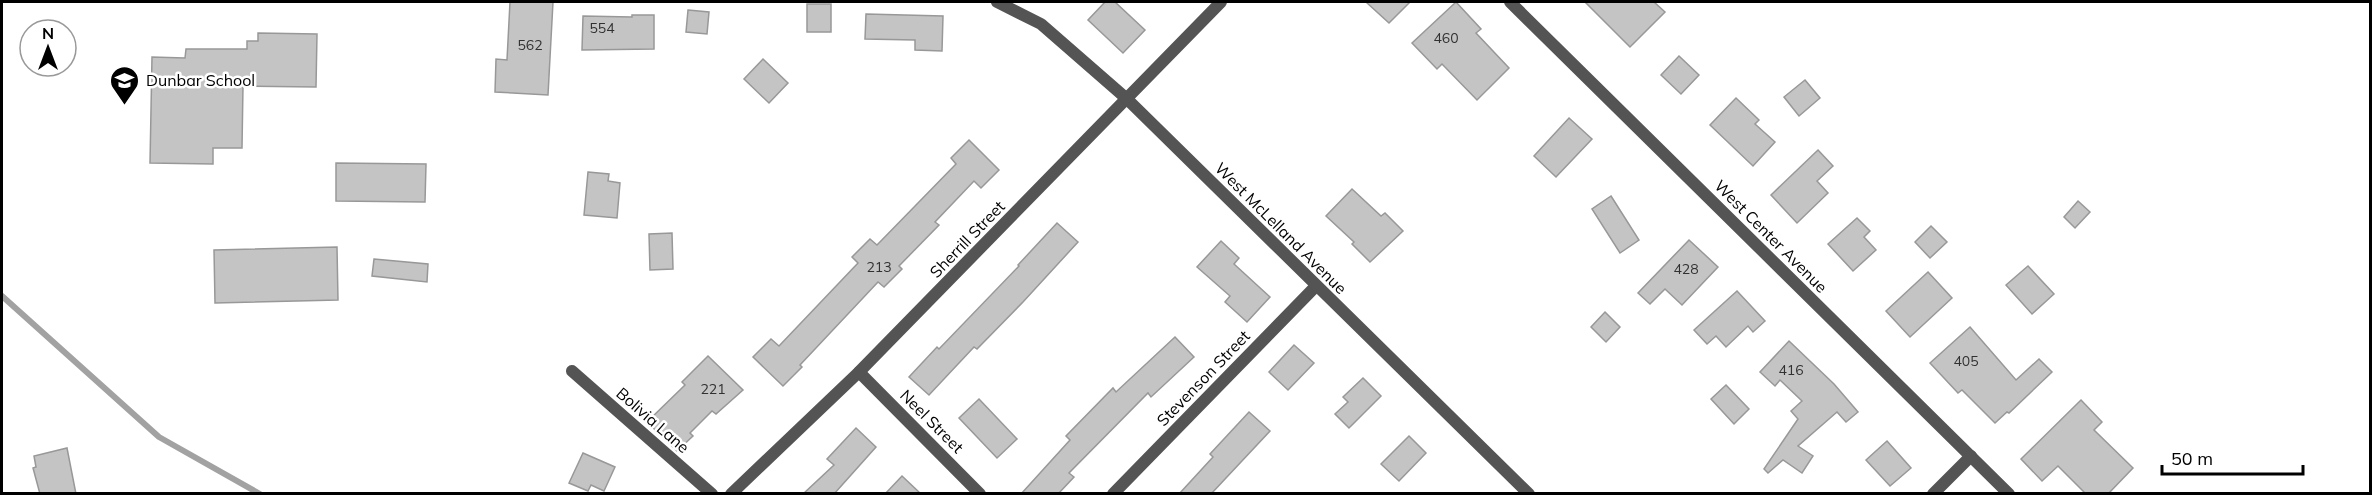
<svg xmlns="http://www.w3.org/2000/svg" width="2372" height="495" viewBox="0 0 2372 495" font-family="Mulish,sans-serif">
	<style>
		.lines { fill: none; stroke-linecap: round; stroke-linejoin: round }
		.stream { stroke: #a2a2a2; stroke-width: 6 }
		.building { fill: #c4c4c4; stroke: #989898; stroke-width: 1.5 }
		.minor { stroke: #545454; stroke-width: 12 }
		.tertiary { stroke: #545454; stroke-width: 12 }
		.labels { text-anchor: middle; stroke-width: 5; stroke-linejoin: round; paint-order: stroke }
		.number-label { font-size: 14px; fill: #313131 }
		.poi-label { font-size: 16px; fill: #000; stroke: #fff; text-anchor: start }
		.street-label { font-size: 16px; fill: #000; stroke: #fff }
	</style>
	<rect width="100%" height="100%" fill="#fff"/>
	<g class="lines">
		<polyline class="stream" points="2,296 159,437 260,494"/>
	</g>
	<g class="building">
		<polygon points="510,2 553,2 548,95 495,92 496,59 507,60"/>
		<polygon points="1105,2 1115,2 1145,30 1123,53 1088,20"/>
		<polygon points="1366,2 1410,2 1389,23"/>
		<polygon points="1456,2 1481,29 1476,33 1509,68 1477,100 1442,64 1437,69 1412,43"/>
		<polygon points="1585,2 1654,2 1665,12 1630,47"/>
		<rect x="807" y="4" width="24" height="28"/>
		<polygon points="688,10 709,12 707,34 686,32"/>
		<polygon points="866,14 943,16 942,51 915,50 915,40 865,39"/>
		<polygon points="632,15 654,15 654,49 582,50 583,16 632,17"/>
		<polygon points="258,33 317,34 316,87 243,86 242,148 213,148 213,164 150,163 152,57 185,58 186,49 247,49 247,41 258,41"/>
		<polygon points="1679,56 1699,75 1681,94 1661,75"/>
		<polygon points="763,59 788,83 769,103 744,79"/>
		<polygon points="1805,80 1820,98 1799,116 1784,97"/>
		<polygon points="1736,98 1759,120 1755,124 1775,142 1753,166 1710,125"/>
		<polygon points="1569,118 1592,139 1556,177 1534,156"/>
		<polygon points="969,140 999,170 981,188 974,181 935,222 939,225 899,266 902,269 884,287 878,282 800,365 802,367 783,386 753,357 771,339 779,346 858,263 852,257 870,239 877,245 956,164 951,158"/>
		<polygon points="1818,150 1833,166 1817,181 1828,193 1797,223 1771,195"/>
		<polygon points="336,163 426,164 425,202 336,201"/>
		<polygon points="588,172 609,174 608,181 620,183 617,218 584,215"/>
		<polygon points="1352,189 1381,216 1385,213 1403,231 1370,262 1352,244 1354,242 1326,216"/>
		<polygon points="1611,196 1639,240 1620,253 1592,209"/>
		<polygon points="2078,201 2090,212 2075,228 2064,217"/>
		<polygon points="1857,218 1870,231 1864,237 1876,250 1853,271 1828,244"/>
		<polygon points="1057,223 1078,242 1023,302 977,349 974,347 929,395 909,377 937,347 939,349 1019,266 1018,265"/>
		<polygon points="1931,226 1947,242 1930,258 1915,242"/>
		<polygon points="672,233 673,269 650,270 649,234"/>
		<polygon points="1689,240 1718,267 1682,305 1665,289 1650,304 1638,293"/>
		<polygon points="1221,241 1239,258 1234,264 1270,297 1247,322 1225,302 1230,296 1197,267"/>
		<polygon points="337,247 338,300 215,303 214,250"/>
		<polygon points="374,259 428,264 427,282 372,276"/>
		<polygon points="2028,266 2054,294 2032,314 2006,285"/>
		<polygon points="1928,272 1952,298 1910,337 1886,311"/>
		<polygon points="1737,291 1765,321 1753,332 1748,326 1726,347 1716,336 1707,344 1694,330"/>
		<polygon points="1605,312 1620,327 1606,342 1591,327"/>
		<polygon points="1970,327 2016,380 2039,359 2052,372 2009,413 2007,412 1995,423 1962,390 1958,393 1930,363"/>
		<polygon points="1175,337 1194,357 1151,397 1148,393 1069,473 1074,477 1058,494 1021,494 1070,440 1066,436 1113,388 1116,392"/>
		<polygon points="1789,341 1834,384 1858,412 1846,422 1837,412 1798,446 1813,456 1802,473 1783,460 1768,473 1764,469 1798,419 1791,411 1802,401 1780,380 1775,386 1760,372"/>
		<polygon points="1294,345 1314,363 1288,390 1269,372"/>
		<polygon points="708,356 743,390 716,414 712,411 690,433 693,436 677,451 647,422 685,385 682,382"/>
		<polygon points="1363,378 1381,396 1349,428 1335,414 1348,402 1343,397"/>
		<polygon points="1726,385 1749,409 1734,424 1711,399"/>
		<polygon points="979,399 1017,439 997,458 959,418"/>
		<polygon points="2081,400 2102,422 2094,430 2133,468 2108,494 2086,494 2058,466 2042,481 2021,459"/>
		<polygon points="1249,412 1270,431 1211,494 1179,494 1213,457 1210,454"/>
		<polygon points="856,428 876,447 834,494 803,494 834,465 827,459"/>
		<polygon points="1409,436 1426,453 1399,481 1381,464"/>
		<polygon points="1887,441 1911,468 1890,486 1866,460"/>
		<polygon points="67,448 76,494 40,494 33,468 36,467 34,456"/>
		<polygon points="583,453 615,467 604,491 591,485 588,491 569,483"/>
		<polygon points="902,476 921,494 885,494"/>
	</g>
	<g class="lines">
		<g class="minor">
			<polyline points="1510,2 2009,494"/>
			<polyline points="572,371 712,494"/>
			<polyline points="859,372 980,494"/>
			<polyline points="731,494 859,372 1221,2"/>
			<polyline points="1113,494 1316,286"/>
			<polyline points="1933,494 1971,456"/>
		</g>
		<polyline class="tertiary" points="997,2 1041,24 1127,99 1529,494"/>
	</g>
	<defs>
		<symbol id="school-pin" viewBox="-11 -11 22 30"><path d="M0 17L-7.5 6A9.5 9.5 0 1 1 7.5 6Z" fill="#000" stroke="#fff"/><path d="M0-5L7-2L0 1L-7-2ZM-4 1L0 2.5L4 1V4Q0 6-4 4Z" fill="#fff"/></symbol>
	</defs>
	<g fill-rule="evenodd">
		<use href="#school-pin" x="108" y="64" width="33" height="45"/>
	</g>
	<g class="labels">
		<g class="number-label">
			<text x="602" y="33">554</text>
			<text x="1446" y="43">460</text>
			<text x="530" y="50">562</text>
			<text x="879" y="272">213</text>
			<text x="1686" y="274">428</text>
			<text x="1966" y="366">405</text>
			<text x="1791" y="375">416</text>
			<text x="713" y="394">221</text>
		</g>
		<g class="poi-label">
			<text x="146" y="86">Dunbar School</text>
		</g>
		<g class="street-label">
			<text transform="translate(1281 228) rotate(45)" y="6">West McLelland Avenue</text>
			<text transform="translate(1771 236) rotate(45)" y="6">West Center Avenue</text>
			<text transform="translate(967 239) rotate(-46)" y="6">Sherrill Street</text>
			<text transform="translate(1203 378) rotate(-46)" y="6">Stevenson Street</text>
			<text transform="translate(653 420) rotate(41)" y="6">Bolivia Lane</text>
			<text transform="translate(932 421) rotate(45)" y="6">Neel Street</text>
		</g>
	</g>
	<rect width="2372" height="495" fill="none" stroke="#000000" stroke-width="6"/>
	<g transform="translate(48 48)"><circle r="28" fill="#ffffff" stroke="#999999" stroke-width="1.5"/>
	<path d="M0-4.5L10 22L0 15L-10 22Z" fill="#000000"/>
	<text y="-9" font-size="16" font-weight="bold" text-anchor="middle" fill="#000000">N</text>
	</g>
	<path d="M2162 465v9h141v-9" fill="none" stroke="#000000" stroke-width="3"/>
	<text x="2171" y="465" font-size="18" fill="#000000" stroke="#ffffff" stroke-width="4.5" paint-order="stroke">50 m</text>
</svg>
